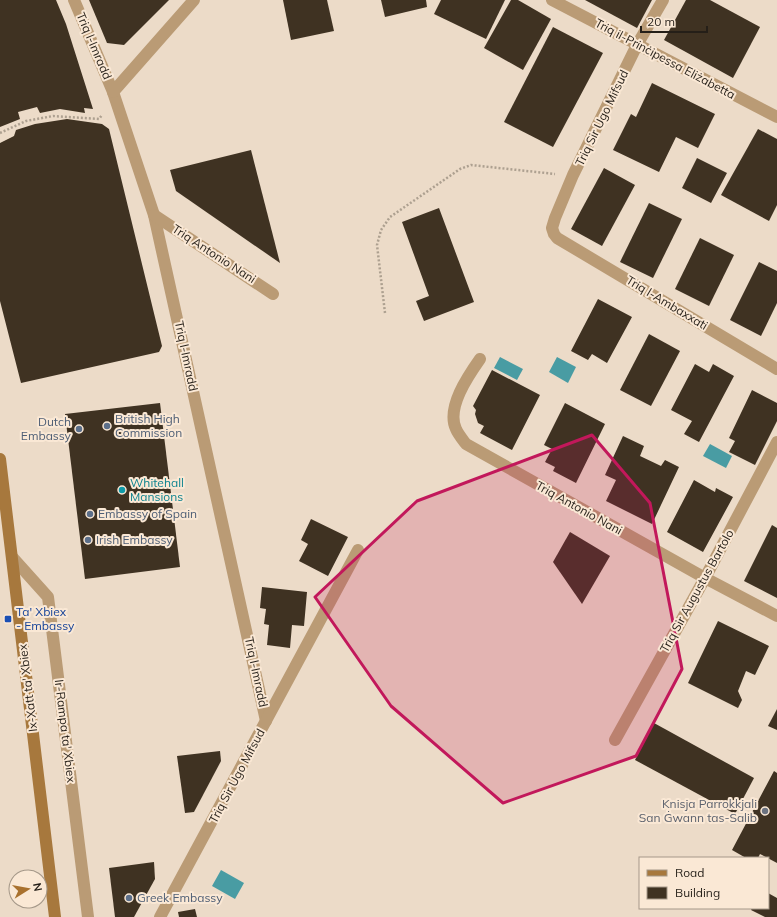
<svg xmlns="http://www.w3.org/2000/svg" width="777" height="917" viewBox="0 0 777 917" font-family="Mulish,sans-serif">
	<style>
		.water { fill: #499ca3 }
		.building { fill: #3f3222 }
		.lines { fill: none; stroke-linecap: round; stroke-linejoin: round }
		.path { stroke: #ada090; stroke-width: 2.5; stroke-dasharray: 2 2; stroke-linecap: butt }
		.minor { stroke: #ba9b75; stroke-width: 12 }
		.secondary { stroke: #a7783d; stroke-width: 12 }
		.marked { fill: #c2185b; fill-opacity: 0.2; stroke: #c2185b; stroke-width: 3; stroke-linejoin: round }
		.service-dot { fill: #5c6f8a; stroke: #fae8d5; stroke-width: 1.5 }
		.culture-dot { fill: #0f9aa8; stroke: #fae8d5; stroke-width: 1.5 }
		.transit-dot { fill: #1a4fb4; stroke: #fae8d5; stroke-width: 1.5 }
		.worship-dot { fill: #6b7280; stroke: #fae8d5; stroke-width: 1.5 }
		.labels { text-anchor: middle; stroke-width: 4; stroke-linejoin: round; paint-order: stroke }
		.street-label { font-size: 12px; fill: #251f18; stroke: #fae8d5 }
		.service-label { font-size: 12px; fill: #4e5e75; stroke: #fae8d5; text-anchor: start }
		.culture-label { font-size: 12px; fill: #0d838f; stroke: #fae8d5; text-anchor: start }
		.transit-label { font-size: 12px; fill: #164399; stroke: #fae8d5; text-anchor: start }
		.worship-label { font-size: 12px; fill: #5b616d; stroke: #fae8d5; text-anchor: end }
	</style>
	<rect width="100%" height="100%" fill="#ecdbc8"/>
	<g class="water">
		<polygon points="500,357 523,369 517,380 494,368"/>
		<polygon points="557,357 576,367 568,383 549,372"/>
		<polygon points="710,444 732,456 726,468 703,456"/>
		<polygon points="221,870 244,883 235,899 212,886"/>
	</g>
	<g class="building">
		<polygon points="0,0 56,0 66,24 93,109 84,108 85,113 60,109 40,113 37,107 18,112 20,119 0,127"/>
		<polygon points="89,0 169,0 124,45 107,43"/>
		<polygon points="283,0 327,0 334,31 291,40"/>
		<polygon points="381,0 426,0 427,7 385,17"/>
		<polygon points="441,0 505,0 486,39 434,14"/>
		<polygon points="511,0 518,0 551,19 523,70 484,48"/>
		<polygon points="585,0 652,0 637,28"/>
		<polygon points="686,0 710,0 760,27 733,78 664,40"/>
		<polygon points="553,27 603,53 553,147 504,122"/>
		<polygon points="652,83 715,114 698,148 676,137 659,172 613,150 631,114 636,117"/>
		<polygon points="67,119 102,124 109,129 162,346 159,352 21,383 0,301 0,143 14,136 16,130 35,124"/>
		<polygon points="758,129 777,139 777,205 769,221 721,195"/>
		<polygon points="251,150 280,263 176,191 170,170"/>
		<polygon points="697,158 727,173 711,203 682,188"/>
		<polygon points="604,168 635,185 602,246 571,229"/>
		<polygon points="649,203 682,219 653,278 620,262"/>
		<polygon points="439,208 474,302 424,321 416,301 429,296 402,222"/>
		<polygon points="700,238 734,255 709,306 675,289"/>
		<polygon points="759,262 777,271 777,303 761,336 730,320"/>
		<polygon points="598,299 632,317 607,363 592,354 588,360 571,351"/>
		<polygon points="649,334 680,351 651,406 620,390"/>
		<polygon points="695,364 709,372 713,364 734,376 699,442 684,434 692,421 671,410"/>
		<polygon points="492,370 540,395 512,450 480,433 484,426 478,423 475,414 476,410 473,406"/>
		<polygon points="752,390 777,403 777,421 755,465 729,452 735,441 729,438"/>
		<polygon points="160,403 180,567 85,579 65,414"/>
		<polygon points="565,403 605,424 576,483 553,471 555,467 545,462 552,449 544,445"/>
		<polygon points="623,436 644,446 640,456 661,466 665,460 679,467 652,524 606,501 616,480 605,475"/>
		<polygon points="694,480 715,492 716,488 733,497 703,552 667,532"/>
		<polygon points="311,519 348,537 328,576 299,561 308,544 301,540"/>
		<polygon points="772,525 777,528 777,598 744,581"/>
		<polygon points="570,532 610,556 582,604 553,562"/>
		<polygon points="262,587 307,592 304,626 292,625 290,648 267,645 269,625 264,624 266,609 260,608"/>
		<polygon points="718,621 769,646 755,675 746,671 738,691 742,700 738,708 688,683"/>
		<polygon points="777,709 777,730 768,726"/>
		<polygon points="654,723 754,778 735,814 635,760"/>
		<polygon points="220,751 221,761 194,812 185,813 177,756"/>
		<polygon points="774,771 777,773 777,863 760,854 758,858 746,858 732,850"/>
		<polygon points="154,862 155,879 134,917 115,917 109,868"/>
		<polygon points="768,893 777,898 777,917 765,917 751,910 752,908 768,908"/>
		<polygon points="195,909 197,917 179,917 178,912"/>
	</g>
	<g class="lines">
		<g class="path">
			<polyline points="0,133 26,121 53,116 99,119 102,115"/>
			<polyline points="385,313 377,245 381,230 390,217 460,169 471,165 555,174"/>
		</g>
		<g class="minor">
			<polyline points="74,0 113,92 154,215 266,721"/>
			<polyline points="552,0 777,117"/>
			<polyline points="663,0 637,45 573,175 555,218 552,228 554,234 557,238 777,369"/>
			<polyline points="113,92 194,0"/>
			<polyline points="154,215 273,294"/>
			<path d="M480,359C468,376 446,408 456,429C458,434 463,440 466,444L705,578L777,616"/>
			<polyline points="13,558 48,597 88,917"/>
			<polyline points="615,740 705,578 777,442"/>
			<polyline points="160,917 358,550"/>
		</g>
		<polyline class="secondary" points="0,459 55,917"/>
	</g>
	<path class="marked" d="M592,435L650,503L682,669L636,756L503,803L391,706L315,597L417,501Z"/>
	<g class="service-dot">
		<circle cx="107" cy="426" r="4"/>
		<circle cx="79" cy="429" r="4"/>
		<circle cx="90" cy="514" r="4"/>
		<circle cx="88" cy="540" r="4"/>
		<circle cx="129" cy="898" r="4"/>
	</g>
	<circle class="culture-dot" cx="122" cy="490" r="4"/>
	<rect class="transit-dot" x="4" y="615" width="8" height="8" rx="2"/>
	<circle class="worship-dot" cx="765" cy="811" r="4"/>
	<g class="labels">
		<g class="street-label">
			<text transform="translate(94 46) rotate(67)" y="4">Triq l-Imradd</text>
			<text transform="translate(665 59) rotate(28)" y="4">Triq il-Prinċipessa Eliżabetta</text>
			<text transform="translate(602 118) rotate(-64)" y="4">Triq Sir Ugo Mifsud</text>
			<text transform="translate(214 254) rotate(33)" y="4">Triq Antonio Nani</text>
			<text transform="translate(667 303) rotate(31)" y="4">Triq l-Ambaxxati</text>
			<text transform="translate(186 356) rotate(78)" y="4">Triq l-Imradd</text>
			<text transform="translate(579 508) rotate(29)" y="4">Triq Antonio Nani</text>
			<text transform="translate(697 591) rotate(-61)" y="4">Triq Sir Augustus Bartolo</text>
			<text transform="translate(256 672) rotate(78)" y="4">Triq l-Imradd</text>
			<text transform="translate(28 688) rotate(-97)" y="4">Ix-Xatt ta' Xbiex</text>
			<text transform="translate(65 731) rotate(83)" y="4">Ir-Rampa ta' Xbiex</text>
			<text transform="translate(237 776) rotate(-62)" y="4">Triq Sir Ugo Mifsud</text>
		</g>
		<g class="service-label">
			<text x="115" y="423">British High<tspan x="115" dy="14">Commission</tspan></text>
			<text x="71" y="426" text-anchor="end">Dutch<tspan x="71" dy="14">Embassy</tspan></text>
			<text x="98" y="518">Embassy of Spain</text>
			<text x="96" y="544">Irish Embassy</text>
			<text x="137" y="902">Greek Embassy</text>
		</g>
		<g class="culture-label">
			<text x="130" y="487">Whitehall<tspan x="130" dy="14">Mansions</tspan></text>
		</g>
		<g class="transit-label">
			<text x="16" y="616">Ta' Xbiex<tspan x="16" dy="14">- Embassy</tspan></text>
		</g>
		<g class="worship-label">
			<text x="757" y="808">Knisja Parrokkjali<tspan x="757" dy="14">San Ġwann tas-Salib</tspan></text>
		</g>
	</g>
	<rect x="639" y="857" width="130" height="52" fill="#fae8d5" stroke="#a59889"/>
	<rect x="647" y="870" width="20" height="6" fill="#a7783d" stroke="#a59889"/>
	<text x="675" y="877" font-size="12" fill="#251f18">Road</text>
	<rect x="647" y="887" width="20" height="12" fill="#3f3222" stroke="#a59889"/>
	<text x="675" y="897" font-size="12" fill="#251f18">Building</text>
	<g transform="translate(28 889) rotate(79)"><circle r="19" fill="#fae8d5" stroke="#a59889"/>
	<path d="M0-3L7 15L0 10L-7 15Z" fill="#a9712e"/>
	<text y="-6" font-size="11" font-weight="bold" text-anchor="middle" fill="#251f18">N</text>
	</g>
	<path d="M641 26v6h66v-6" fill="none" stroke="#251f18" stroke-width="2"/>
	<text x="647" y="26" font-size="12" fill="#251f18" stroke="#fae8d5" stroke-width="3" paint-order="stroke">20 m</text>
</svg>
